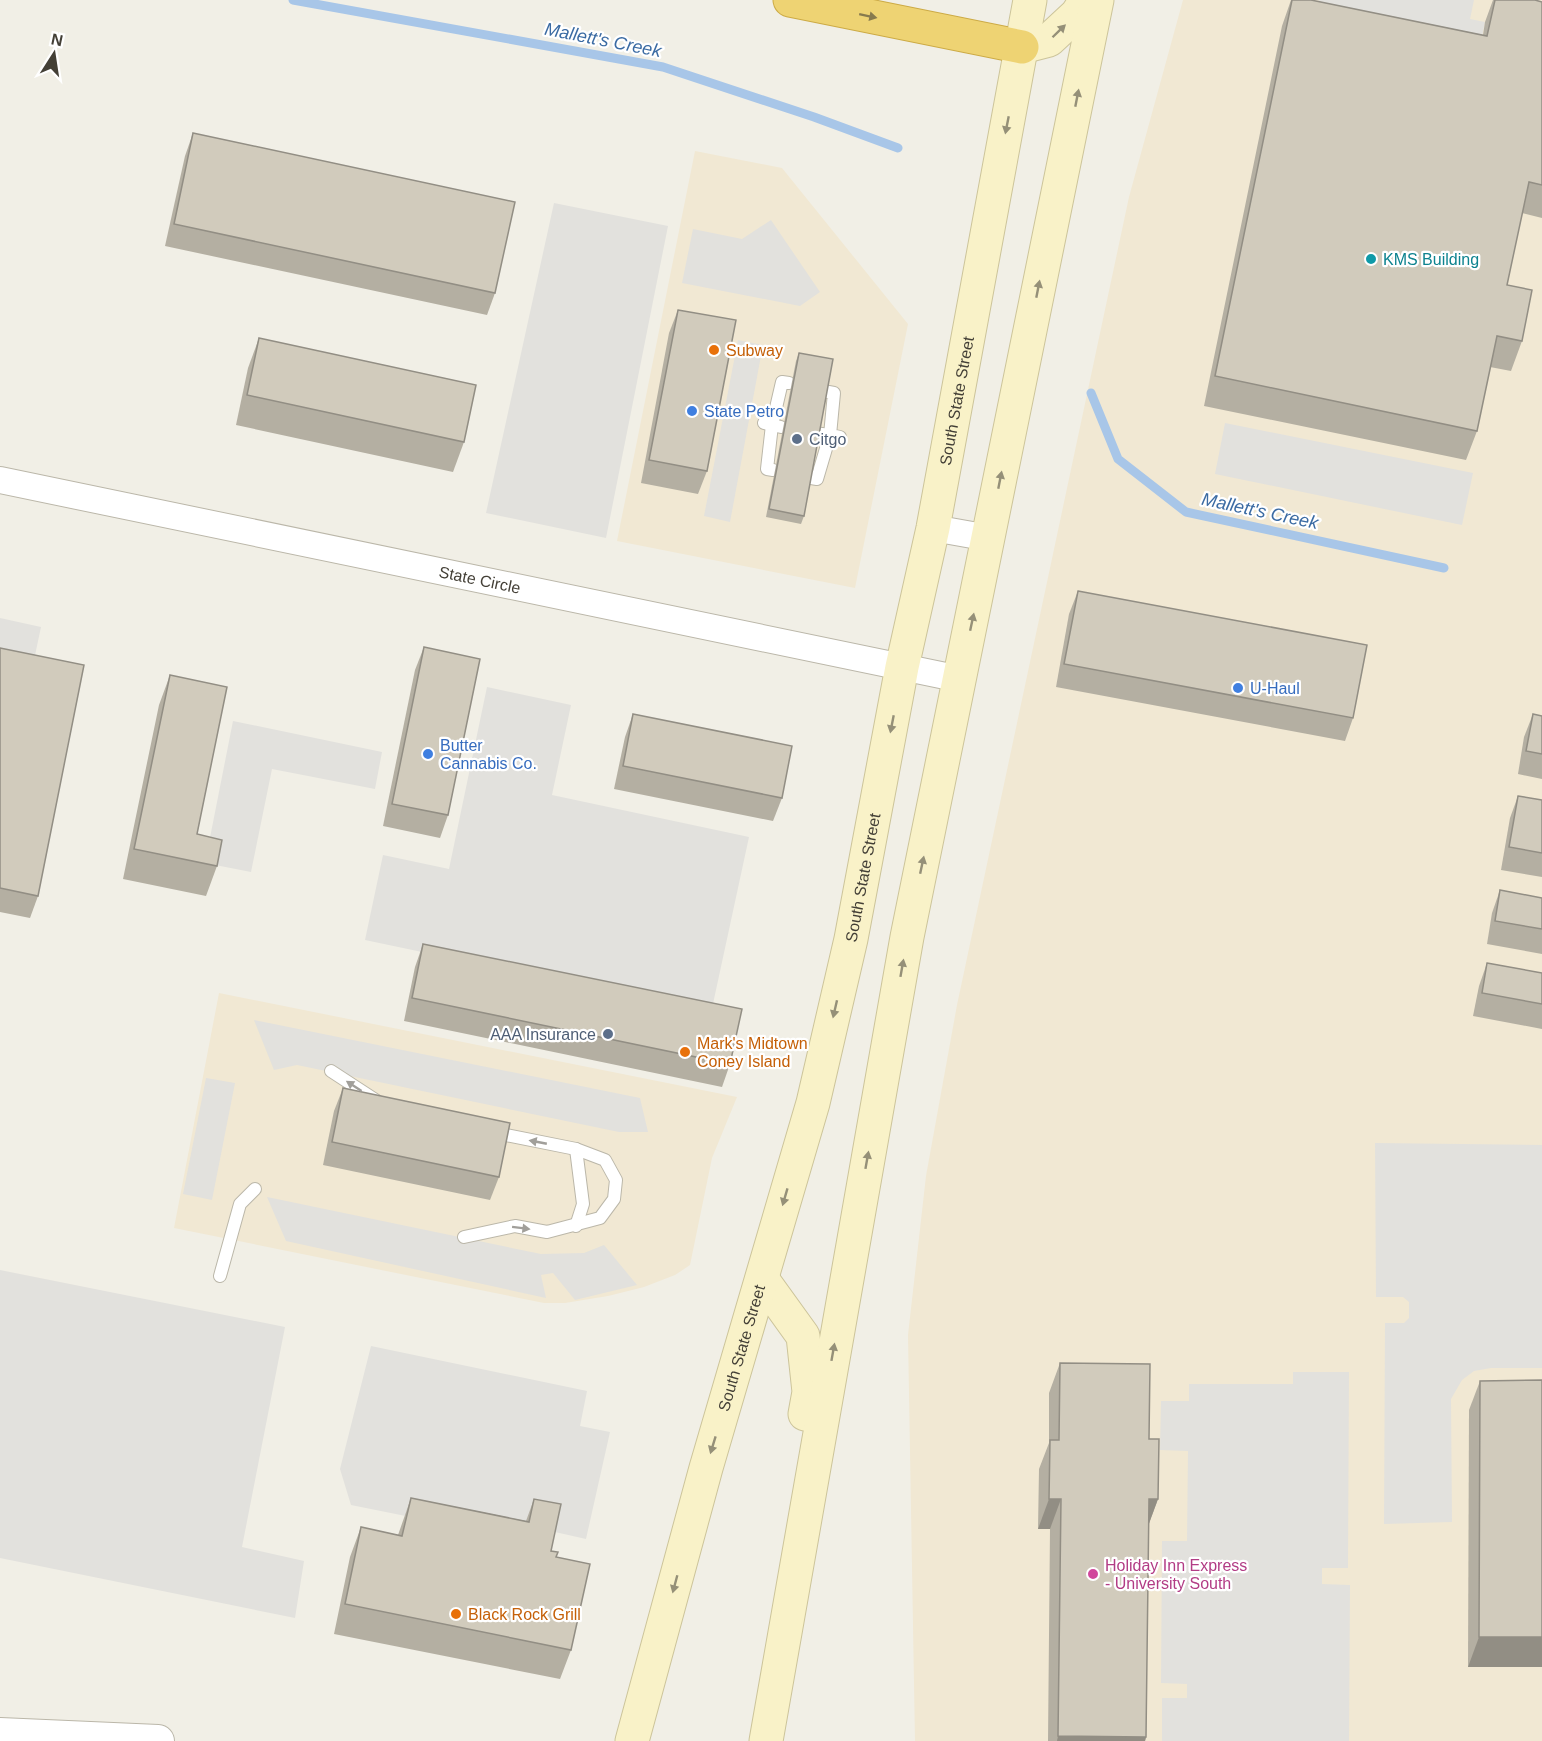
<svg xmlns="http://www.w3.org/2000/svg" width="1542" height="1741" viewBox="0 0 1542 1741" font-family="Helvetica,sans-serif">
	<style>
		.commercial { fill: #f1e8d3 }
		.parking { fill: #e2e1dd }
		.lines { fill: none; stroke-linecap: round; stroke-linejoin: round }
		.stream { stroke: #a8c6e8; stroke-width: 9 }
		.service-casing { stroke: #bbb7a9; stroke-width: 14 }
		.minor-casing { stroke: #bbb7a9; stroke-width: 28 }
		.tertiary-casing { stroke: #bbb7a9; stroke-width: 34 }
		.secondary-casing { stroke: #ccc49a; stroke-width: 35 }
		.motorway-casing { stroke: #ccaa45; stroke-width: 35 }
		.service { stroke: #fff; stroke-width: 12 }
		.minor { stroke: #fff; stroke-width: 26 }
		.tertiary { stroke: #fff; stroke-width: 32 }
		.secondary { stroke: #f9f2c8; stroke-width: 33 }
		.motorway { stroke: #eed373; stroke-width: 33 }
		.wall { fill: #b4afa2 }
		.shaded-wall { fill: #928e84 }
		.building { fill: #d1cbbc; stroke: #928e84; stroke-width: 1.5 }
		.oneway { fill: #877a4e }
		.oneway2 { fill: #959078 }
		.oneway3 { fill: #a19f9a }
		.culture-dot { fill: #0f9aa8; stroke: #fff; stroke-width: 2 }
		.food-dot { fill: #e8710a; stroke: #fff; stroke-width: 2 }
		.shop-dot { fill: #3f7fe0; stroke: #fff; stroke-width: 2 }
		.service-dot { fill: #5c6f8a; stroke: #fff; stroke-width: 2 }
		.hotel-dot { fill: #d1479c; stroke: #fff; stroke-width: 2 }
		.labels { text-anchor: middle; stroke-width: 4.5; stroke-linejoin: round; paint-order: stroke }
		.culture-label { font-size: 16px; fill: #0d838f; stroke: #fff; text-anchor: start }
		.food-label { font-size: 16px; fill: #c56008; stroke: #fff; text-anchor: start }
		.street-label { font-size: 16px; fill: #433f36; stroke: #fff }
		.shop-label { font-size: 16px; fill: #366cbe; stroke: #fff; text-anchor: start }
		.service-label { font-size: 16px; fill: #4e5e75; stroke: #fff; text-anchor: start }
		.hotel-label { font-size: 16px; fill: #b23c85; stroke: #fff; text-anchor: start }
		.water-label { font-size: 18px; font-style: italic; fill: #3b6ba3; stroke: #fff }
	</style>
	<rect width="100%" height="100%" fill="#f1efe6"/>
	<g class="commercial">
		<polygon points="1183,0 1542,0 1542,1741 915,1741 908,1335 926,1176 957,1005 1129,197"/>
		<polygon points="695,151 782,168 908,324 855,588 617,541"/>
		<polygon points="219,993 737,1097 712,1158 690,1265 675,1275 644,1287 608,1296 565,1303 544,1303 174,1228"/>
	</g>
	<g class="parking">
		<polygon points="1319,0 1474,0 1470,19 1485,22 1476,66 1312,32"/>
		<polygon points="554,203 668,226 606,538 486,513"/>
		<polygon points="771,220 820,292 800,306 682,283 693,229 742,239"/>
		<polygon points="738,340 763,345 730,522 704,516"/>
		<polygon points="1225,423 1473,473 1462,525 1215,474"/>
		<polygon points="0,618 41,627 34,660 0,653"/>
		<polygon points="487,687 571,705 552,795 749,837 711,1013 365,940 383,855 449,869"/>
		<polygon points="233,721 382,752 375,789 272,769 251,872 205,863"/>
		<polygon points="254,1020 640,1098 648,1132 619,1132 297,1065 274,1070"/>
		<polygon points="206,1078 235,1083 212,1200 183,1194"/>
		<polygon points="1375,1143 1542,1145 1542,1368 1491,1368 1474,1371 1462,1380 1451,1399 1452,1522 1384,1524 1385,1323 1404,1323 1409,1318 1409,1302 1403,1297 1376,1297"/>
		<polygon points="267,1197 541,1254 584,1253 604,1245 637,1285 575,1300 553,1273 541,1275 546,1298 286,1241"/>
		<polygon points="0,1270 285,1327 242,1547 304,1561 295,1618 0,1558"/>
		<polygon points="371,1346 587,1391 580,1426 610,1432 586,1539 555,1532 490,1533 351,1505 340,1469"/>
		<polygon points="1293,1372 1349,1372 1348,1568 1322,1568 1322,1584 1350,1585 1349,1741 1162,1741 1162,1698 1187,1698 1187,1684 1161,1683 1162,1541 1187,1541 1188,1451 1160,1450 1161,1401 1189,1401 1189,1384 1293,1384"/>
	</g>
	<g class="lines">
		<g class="stream">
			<polyline points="293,0 663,67 814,117 898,148"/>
			<polyline points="1091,393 1118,459 1186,512 1444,568"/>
		</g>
		<defs>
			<g id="service">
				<polyline points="823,391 834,393 830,435 840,437"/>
				<polyline points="764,423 772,425 782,382 789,383"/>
				<polyline points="773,470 767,469 772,425 781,427"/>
				<polyline points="805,477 817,479 830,435 814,433"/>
				<polyline points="331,1071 377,1101"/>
				<polyline points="576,1149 583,1204 576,1226"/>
				<polyline points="464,1237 515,1226 547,1232 600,1218 614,1199 616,1180 605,1160 576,1149 491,1132"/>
				<polyline points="220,1276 240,1204 255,1189"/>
			</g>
			<g id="minor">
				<path id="s1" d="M0,480L960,679"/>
				<polyline points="933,528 989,538"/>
			</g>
			<polyline id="tertiary" points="0,1734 158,1741"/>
			<g id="secondary">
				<polyline points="1022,47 1049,40 1077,14 1086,0"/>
				<polyline points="762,1279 803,1336 809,1392 805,1414"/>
				<path id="s2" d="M632,1741L706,1468L813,1103L851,939L902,667L933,528L1030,0"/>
				<polyline points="766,1741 907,937 1097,0"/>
			</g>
			<polyline id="motorway" points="790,0 1022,47"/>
		</defs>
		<use href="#service" class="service-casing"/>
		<use href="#minor" class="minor-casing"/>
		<use href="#tertiary" class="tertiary-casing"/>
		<use href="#secondary" class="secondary-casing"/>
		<use href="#motorway" class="motorway-casing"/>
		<use href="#service" class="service"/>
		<use href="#minor" class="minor"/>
		<use href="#tertiary" class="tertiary"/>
		<use href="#secondary" class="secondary"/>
		<use href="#motorway" class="motorway"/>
	</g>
	<g class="wall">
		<polygon points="1291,0 1311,0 1483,35 1485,22 1493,0 1535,0 1542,2 1542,218 1522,213 1507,285 1522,341 1511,371 1490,367 1477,431 1466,460 1204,406 1282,26"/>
		<polygon points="193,133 495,293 487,315 165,246 185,156"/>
		<polygon points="678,310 707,471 698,494 641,483 669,333"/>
		<polygon points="259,338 464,442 453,472 236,425 248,368"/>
		<polygon points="799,353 804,516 801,524 766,517 796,361"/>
		<polygon points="1078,591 1353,718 1345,741 1056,687 1069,614"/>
		<polygon points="424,647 448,815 440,838 383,826 415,670"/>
		<polygon points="0,648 38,896 30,918 0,912"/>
		<polygon points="170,675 197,834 217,866 206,896 123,879 159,705"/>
		<polygon points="633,714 782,798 773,821 614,789 625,737"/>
		<polygon points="1533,714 1542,716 1542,779 1518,774 1524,737"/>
		<polygon points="1518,796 1542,800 1542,877 1501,870 1510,818"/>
		<polygon points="1500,890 1542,898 1542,954 1487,944 1492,913"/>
		<polygon points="423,944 730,1064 722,1087 404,1021 415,967"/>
		<polygon points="1487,963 1542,973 1542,1029 1473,1016 1479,986"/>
		<polygon points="343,1088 499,1177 490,1200 323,1165 334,1111"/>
		<polygon points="1060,1363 1149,1439 1158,1499 1148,1526 1146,1737 1145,1741 1048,1741 1050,1529 1038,1529 1039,1469 1049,1443 1049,1393"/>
		<polygon points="1480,1381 1542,1667 1468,1667 1469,1410"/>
		<polygon points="411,1498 526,1521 534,1499 551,1551 556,1557 571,1650 560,1679 334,1634 350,1557 361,1527 398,1535"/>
	</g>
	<g class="shaded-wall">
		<polygon points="1049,1499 1061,1499 1050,1529 1038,1529"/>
		<polygon points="1149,1499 1158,1499 1147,1529"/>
		<polygon points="1479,1637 1542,1637 1542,1667 1468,1667"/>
		<polygon points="1058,1736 1146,1737 1145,1741 1057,1741"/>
	</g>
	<g class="building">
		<polygon points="1292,0 1311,0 1487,36 1495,0 1535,0 1542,2 1542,185 1529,182 1507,285 1532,290 1522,341 1497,336 1477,431 1215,376"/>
		<polygon points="193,133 515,202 495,293 174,224"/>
		<polygon points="678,310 736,320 707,471 649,460"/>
		<polygon points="259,338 476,385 464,442 247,395"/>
		<polygon points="799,353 833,359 804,516 769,509"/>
		<polygon points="1078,591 1367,645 1353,718 1064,664"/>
		<polygon points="424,647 480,659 448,815 392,804"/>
		<polygon points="0,648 84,665 38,896 0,888"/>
		<polygon points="170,675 227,687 197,834 222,840 217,866 134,849"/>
		<polygon points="633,714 792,746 782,798 623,766"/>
		<polygon points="1533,714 1542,716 1542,754 1526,751"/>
		<polygon points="1518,796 1542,800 1542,853 1509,847"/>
		<polygon points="1500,890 1542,898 1542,929 1495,921"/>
		<polygon points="423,944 742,1009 730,1064 412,998"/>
		<polygon points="1487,963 1542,973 1542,1004 1482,993"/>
		<polygon points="343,1088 510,1123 499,1177 332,1142"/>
		<polygon points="1060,1363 1150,1364 1149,1439 1159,1439 1158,1499 1149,1499 1146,1737 1058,1736 1061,1499 1049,1499 1050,1440 1059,1440"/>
		<polygon points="1542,1380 1542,1637 1479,1637 1480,1381"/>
		<polygon points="411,1498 529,1522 534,1499 561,1504 551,1551 558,1552 556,1557 590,1564 571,1650 345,1604 361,1527 402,1536"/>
	</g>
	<defs><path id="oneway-solid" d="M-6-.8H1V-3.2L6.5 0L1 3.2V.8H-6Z" transform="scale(1.5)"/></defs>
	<use class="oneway" href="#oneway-solid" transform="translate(868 16) rotate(12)"/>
	<g class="oneway2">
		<use href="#oneway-solid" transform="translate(1059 31) rotate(-44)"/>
		<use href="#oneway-solid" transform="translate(1077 98) rotate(-79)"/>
		<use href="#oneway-solid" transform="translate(1007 125) rotate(101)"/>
		<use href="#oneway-solid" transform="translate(1038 289) rotate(-79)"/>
		<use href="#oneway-solid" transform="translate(1000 480) rotate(-79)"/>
		<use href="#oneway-solid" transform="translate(972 622) rotate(-78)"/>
		<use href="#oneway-solid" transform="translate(892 724) rotate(101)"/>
		<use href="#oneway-solid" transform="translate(922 865) rotate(-78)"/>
		<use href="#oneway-solid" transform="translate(902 968) rotate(-80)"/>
		<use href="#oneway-solid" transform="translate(835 1009) rotate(103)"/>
		<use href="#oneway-solid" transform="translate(867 1160) rotate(-80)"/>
		<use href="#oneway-solid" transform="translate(785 1197) rotate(106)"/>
		<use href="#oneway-solid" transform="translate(833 1352) rotate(-80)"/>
		<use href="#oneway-solid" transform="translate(713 1445) rotate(107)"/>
		<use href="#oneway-solid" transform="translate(675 1584) rotate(105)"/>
	</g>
	<g class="oneway3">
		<use href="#oneway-solid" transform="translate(354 1086) rotate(-147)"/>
		<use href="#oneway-solid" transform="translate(538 1142) rotate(-169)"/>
		<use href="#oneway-solid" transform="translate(521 1228) rotate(7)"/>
	</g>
	<circle class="culture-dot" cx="1371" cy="259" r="6"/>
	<g class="food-dot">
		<circle cx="714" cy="350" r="6"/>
		<circle cx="685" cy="1052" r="6"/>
		<circle cx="456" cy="1614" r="6"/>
	</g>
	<g class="shop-dot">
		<circle cx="692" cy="411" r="6"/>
		<circle cx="1238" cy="688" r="6"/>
		<circle cx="428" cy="754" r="6"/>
	</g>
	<g class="service-dot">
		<circle cx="797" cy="439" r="6"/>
		<circle cx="608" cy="1034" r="6"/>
	</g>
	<circle class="hotel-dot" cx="1093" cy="1574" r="6"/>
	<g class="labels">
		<g class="culture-label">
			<text x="1383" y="265">KMS Building</text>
		</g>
		<g class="food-label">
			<text x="726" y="356">Subway</text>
			<text x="697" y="1049">Mark's Midtown<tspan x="697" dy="18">Coney Island</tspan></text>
			<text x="468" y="1620">Black Rock Grill</text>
		</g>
		<g class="street-label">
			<text dy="6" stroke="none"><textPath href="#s2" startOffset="1380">South State Street</textPath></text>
			<text dy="6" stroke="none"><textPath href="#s1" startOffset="490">State Circle</textPath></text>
			<text dy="6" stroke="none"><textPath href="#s2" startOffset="894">South State Street</textPath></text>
			<text dy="6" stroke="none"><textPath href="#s2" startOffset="408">South State Street</textPath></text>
		</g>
		<g class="shop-label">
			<text x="704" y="417">State Petro</text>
			<text x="1250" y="694">U-Haul</text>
			<text x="440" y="751">Butter<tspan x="440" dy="18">Cannabis Co.</tspan></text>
		</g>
		<g class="service-label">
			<text x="809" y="445">Citgo</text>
			<text x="596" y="1040" text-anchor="end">AAA Insurance</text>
		</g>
		<g class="hotel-label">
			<text x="1105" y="1571">Holiday Inn Express<tspan x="1105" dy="18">- University South</tspan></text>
		</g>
		<g class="water-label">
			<text transform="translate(603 40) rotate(11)" y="6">Mallett's Creek</text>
			<text transform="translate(1260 511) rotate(12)" y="6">Mallett's Creek</text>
		</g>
	</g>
	<g transform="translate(54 54) rotate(12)" stroke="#ffffff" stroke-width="4.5" paint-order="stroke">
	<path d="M0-4.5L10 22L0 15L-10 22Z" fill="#433f36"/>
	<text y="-9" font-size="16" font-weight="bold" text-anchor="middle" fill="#433f36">N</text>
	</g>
</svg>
